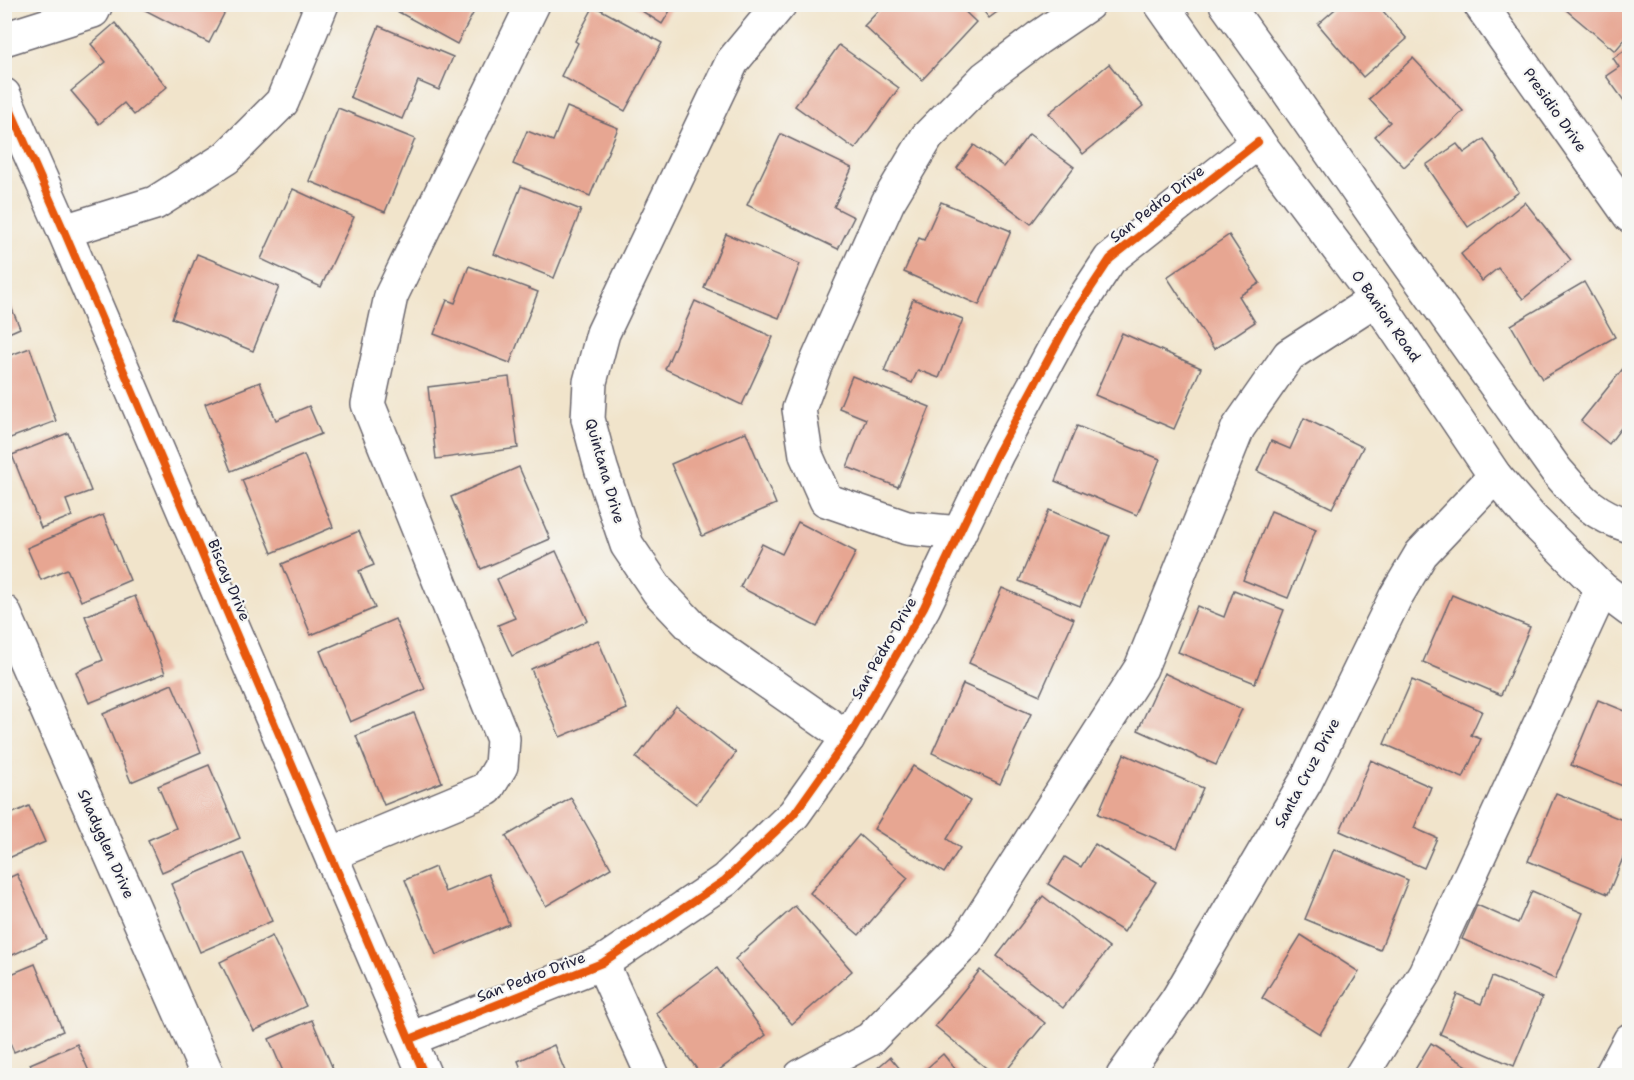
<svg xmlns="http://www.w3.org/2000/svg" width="1634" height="1080" viewBox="0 0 1634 1080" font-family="'Shantell Sans',sans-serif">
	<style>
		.building { fill: #e7a692 }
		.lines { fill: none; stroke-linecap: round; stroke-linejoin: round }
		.minor-casing { stroke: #6a666d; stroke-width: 36 }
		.minor { stroke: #fff; stroke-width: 33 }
		.cycleway-casing { stroke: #f6f6f2; stroke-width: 11 }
		.cycleway { stroke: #e8590c; stroke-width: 8 }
		.labels { text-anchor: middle; stroke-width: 4.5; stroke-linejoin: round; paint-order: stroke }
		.street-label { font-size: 15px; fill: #22223b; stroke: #f6f6f2 }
	</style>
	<rect width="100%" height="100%" fill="#f6f6f2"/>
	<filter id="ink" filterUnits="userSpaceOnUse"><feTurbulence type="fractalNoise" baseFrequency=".0167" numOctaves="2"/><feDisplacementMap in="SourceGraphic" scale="12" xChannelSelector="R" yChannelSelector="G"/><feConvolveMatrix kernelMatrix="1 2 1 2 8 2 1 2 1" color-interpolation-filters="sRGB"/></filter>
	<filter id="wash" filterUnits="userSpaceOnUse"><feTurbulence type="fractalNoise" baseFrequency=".008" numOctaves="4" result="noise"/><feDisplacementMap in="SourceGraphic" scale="24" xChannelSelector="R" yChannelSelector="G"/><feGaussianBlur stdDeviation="1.35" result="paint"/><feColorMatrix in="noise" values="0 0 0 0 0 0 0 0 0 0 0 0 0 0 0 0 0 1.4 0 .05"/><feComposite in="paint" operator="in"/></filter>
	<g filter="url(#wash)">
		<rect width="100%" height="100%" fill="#f1e4cb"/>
		<g id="blocks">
			<g class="building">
				<polygon points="143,4 229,4 209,43 141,8"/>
				<polygon points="384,4 478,4 457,44"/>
				<polygon points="631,4 674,4 662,24"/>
				<polygon points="885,4 957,4 976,22 922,80 864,26"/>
				<polygon points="978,4 1008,4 989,18"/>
				<polygon points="1341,4 1377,4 1407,39 1363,77 1318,24"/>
				<polygon points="1559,4 1630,4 1630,33 1615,51"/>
				<polygon points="594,6 662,43 625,111 561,76 578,43 575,41"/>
				<polygon points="115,23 167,87 134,115 124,103 99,124 71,91 106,62 91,44"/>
				<polygon points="379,26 453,57 439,90 418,81 402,119 350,97"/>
				<polygon points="839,45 899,88 855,149 795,106"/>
				<polygon points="1630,47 1630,109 1606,76 1619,67 1613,58"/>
				<polygon points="1413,58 1463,111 1404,167 1375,136 1390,122 1369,99"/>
				<polygon points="1109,64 1143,106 1083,154 1049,113"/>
				<polygon points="567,107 618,128 590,196 513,164 527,131 553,141"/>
				<polygon points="338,108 415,139 385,212 309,181"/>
				<polygon points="781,134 852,168 834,207 854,217 838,249 747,205"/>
				<polygon points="1029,134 1074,167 1031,224 957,168 974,145 1004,167"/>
				<polygon points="1484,139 1519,192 1468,227 1426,165 1457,144 1464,153"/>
				<polygon points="521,186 581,210 554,278 494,254"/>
				<polygon points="293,189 354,217 321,287 261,259"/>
				<polygon points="941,202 1011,231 979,305 904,272 919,238 924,240"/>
				<polygon points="1525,202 1571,260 1523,299 1498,268 1482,281 1461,254"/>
				<polygon points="726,234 800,264 779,318 704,288"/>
				<polygon points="1229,235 1260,283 1239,296 1255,322 1214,349 1167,277"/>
				<polygon points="197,254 279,287 253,351 172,318"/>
				<polygon points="469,266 538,292 510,363 434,334 447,300 455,303"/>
				<polygon points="1584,282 1615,337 1542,379 1511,325"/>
				<polygon points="4,290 20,328 4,335"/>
				<polygon points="913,299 963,319 939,378 918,370 912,383 884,371"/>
				<polygon points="695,301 773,337 742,405 665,369"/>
				<polygon points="1122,333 1201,368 1174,429 1095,395"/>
				<polygon points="30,348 56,421 5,440 5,357"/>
				<polygon points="1630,360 1630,428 1624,424 1609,444 1581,421"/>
				<polygon points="852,376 930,407 898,487 847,467 866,419 839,408"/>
				<polygon points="509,377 518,448 436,459 428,387"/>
				<polygon points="260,382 276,420 309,406 321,434 231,471 205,404"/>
				<polygon points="1304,418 1363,447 1332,508 1257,471 1271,441 1290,449"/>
				<polygon points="1077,426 1160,459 1137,515 1055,481"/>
				<polygon points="746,432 776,504 702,536 671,464"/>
				<polygon points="68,433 91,491 66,500 72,516 41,528 12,455"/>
				<polygon points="304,455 333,527 272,553 242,480"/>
				<polygon points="519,467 550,539 481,569 451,497"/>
				<polygon points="1049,510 1110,536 1080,606 1019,581"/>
				<polygon points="1271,511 1316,529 1288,598 1243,580"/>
				<polygon points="103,515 130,580 81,601 67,569 41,580 27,548"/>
				<polygon points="798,522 856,552 817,627 740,587 762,544 782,554"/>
				<polygon points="359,531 374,565 359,571 375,608 311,635 282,564"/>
				<polygon points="556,551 588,621 512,656 498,625 515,618 497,579"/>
				<polygon points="1002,588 1074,619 1040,695 969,663"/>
				<polygon points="1234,590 1284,610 1255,683 1178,652 1197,606 1224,617"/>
				<polygon points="1452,595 1530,627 1501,695 1423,662"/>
				<polygon points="135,596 165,673 89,703 76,672 103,660 85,616"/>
				<polygon points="395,619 425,689 350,722 320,651"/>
				<polygon points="598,640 627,709 560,737 531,669"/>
				<polygon points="1164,673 1242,709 1216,765 1138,730"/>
				<polygon points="1412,680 1482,711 1471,735 1481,739 1463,778 1384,744"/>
				<polygon points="172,684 201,752 131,782 103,714"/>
				<polygon points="963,684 1031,714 1000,784 932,753"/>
				<polygon points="1598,700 1630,713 1630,789 1571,765"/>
				<polygon points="676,706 736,753 696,804 636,758"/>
				<polygon points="414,713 442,782 384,805 356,736"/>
				<polygon points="1124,754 1203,788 1177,848 1098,814"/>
				<polygon points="1371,760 1431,787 1414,828 1437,838 1424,868 1340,831"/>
				<polygon points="209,765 240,838 162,872 148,840 176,828 158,786"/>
				<polygon points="913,766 970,801 947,839 960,848 944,873 874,829"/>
				<polygon points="1556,793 1630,823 1630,841 1608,894 1528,861"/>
				<polygon points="571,798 611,868 546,906 506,836"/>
				<polygon points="29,806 45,842 4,860 4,817"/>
				<polygon points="859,835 908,878 859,935 810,893"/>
				<polygon points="1095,844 1156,882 1124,932 1048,884 1065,857 1081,867"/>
				<polygon points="1334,849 1408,880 1380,950 1305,919"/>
				<polygon points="243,853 272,921 200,952 171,884"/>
				<polygon points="435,867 445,892 488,874 509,924 436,955 405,880"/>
				<polygon points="17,874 47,939 4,959 4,880"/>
				<polygon points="1532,891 1583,913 1555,979 1462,939 1477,905 1518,923"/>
				<polygon points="1043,896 1109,948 1063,1008 997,956"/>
				<polygon points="795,906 852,971 792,1024 735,959"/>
				<polygon points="1301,935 1359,972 1320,1034 1262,998"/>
				<polygon points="272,936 306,1006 254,1031 220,962"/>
				<polygon points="35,964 63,1031 14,1052 4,1029 4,977"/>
				<polygon points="717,968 766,1035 711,1076 702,1076 656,1013"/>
				<polygon points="980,970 1045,1023 1002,1076 996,1076 935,1026"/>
				<polygon points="1492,977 1542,998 1514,1066 1440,1034 1457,994 1481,1004"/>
				<polygon points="312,1020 336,1076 285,1076 269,1039"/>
				<polygon points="1431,1043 1483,1076 1411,1076"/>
				<polygon points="77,1044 91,1076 35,1076 30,1064"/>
				<polygon points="554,1045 567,1076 524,1076 518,1061"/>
				<polygon points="943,1054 961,1076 918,1076"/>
				<polygon points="890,1057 906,1076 868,1076"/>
			</g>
		</g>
	</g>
	<g filter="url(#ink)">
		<use href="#blocks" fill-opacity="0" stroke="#6a666d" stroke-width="1.5"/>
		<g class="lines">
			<defs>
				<g id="minor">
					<polyline points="780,4 732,62 603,333 590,382 588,419 601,468 627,545 658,591 699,634 848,738"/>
					<polyline points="1161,4 1258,142 1376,299 1495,476 1531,518 1602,589 1630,610"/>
					<path d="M1226,4L1272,68L1389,236L1556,470C1581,499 1592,514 1630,526"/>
					<polyline points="1480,4 1630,216"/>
					<polyline points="4,39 93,11 96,4"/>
					<polyline points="4,95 64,231 425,1076"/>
					<polyline points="64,231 155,203 226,158 282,102 322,4"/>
					<polyline points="959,533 907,528 826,500 806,455 799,409 815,366 888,202 927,137 985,78 1038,38 1088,4"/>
					<polyline points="4,612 208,1076"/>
					<polyline points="331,854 487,789 501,766 503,739 368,404 391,296 533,4"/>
					<polyline points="602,963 653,1076"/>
					<polyline points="410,1039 602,963 725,880 794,814 848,738 924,607 997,454 1069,321 1110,259 1258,142"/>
					<polyline points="801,1076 870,1039 966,942 1141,668 1238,428 1289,355 1376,299"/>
					<polyline points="1123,1076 1177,1000 1306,781 1395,598 1421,554 1495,476"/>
					<polyline points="1361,1076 1425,973 1602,589"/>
					<polyline points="1611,1076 1630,1040"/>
				</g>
			</defs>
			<use href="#minor" class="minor-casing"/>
			<use href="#minor" class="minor"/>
			<defs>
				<g id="cycleway">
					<polyline points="4,95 64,231 425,1076"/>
					<polyline points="410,1039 602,963 725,880 794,814 848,738 924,607 997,454 1069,321 1110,259 1258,142"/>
				</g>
			</defs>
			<use href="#cycleway" class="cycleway-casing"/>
			<use href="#cycleway" class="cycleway"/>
		</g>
	</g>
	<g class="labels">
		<g class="street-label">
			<text transform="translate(1555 110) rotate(55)" y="5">Presidio Drive</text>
			<text transform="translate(1157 204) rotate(-38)" y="5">San Pedro Drive</text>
			<text transform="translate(1386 316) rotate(55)" y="5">O Banion Road</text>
			<text transform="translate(605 471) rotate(74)" y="5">Quintana Drive</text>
			<text transform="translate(229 580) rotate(67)" y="5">Biscay Drive</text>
			<text transform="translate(884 648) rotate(-60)" y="5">San Pedro Drive</text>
			<text transform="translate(1307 773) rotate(-62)" y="5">Santa Cruz Drive</text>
			<text transform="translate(106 844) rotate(66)" y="5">Shadyglen Drive</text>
			<text transform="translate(531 977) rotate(-21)" y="5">San Pedro Drive</text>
		</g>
	</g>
	<rect width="1634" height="1080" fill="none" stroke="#f6f6f2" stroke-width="24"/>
</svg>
